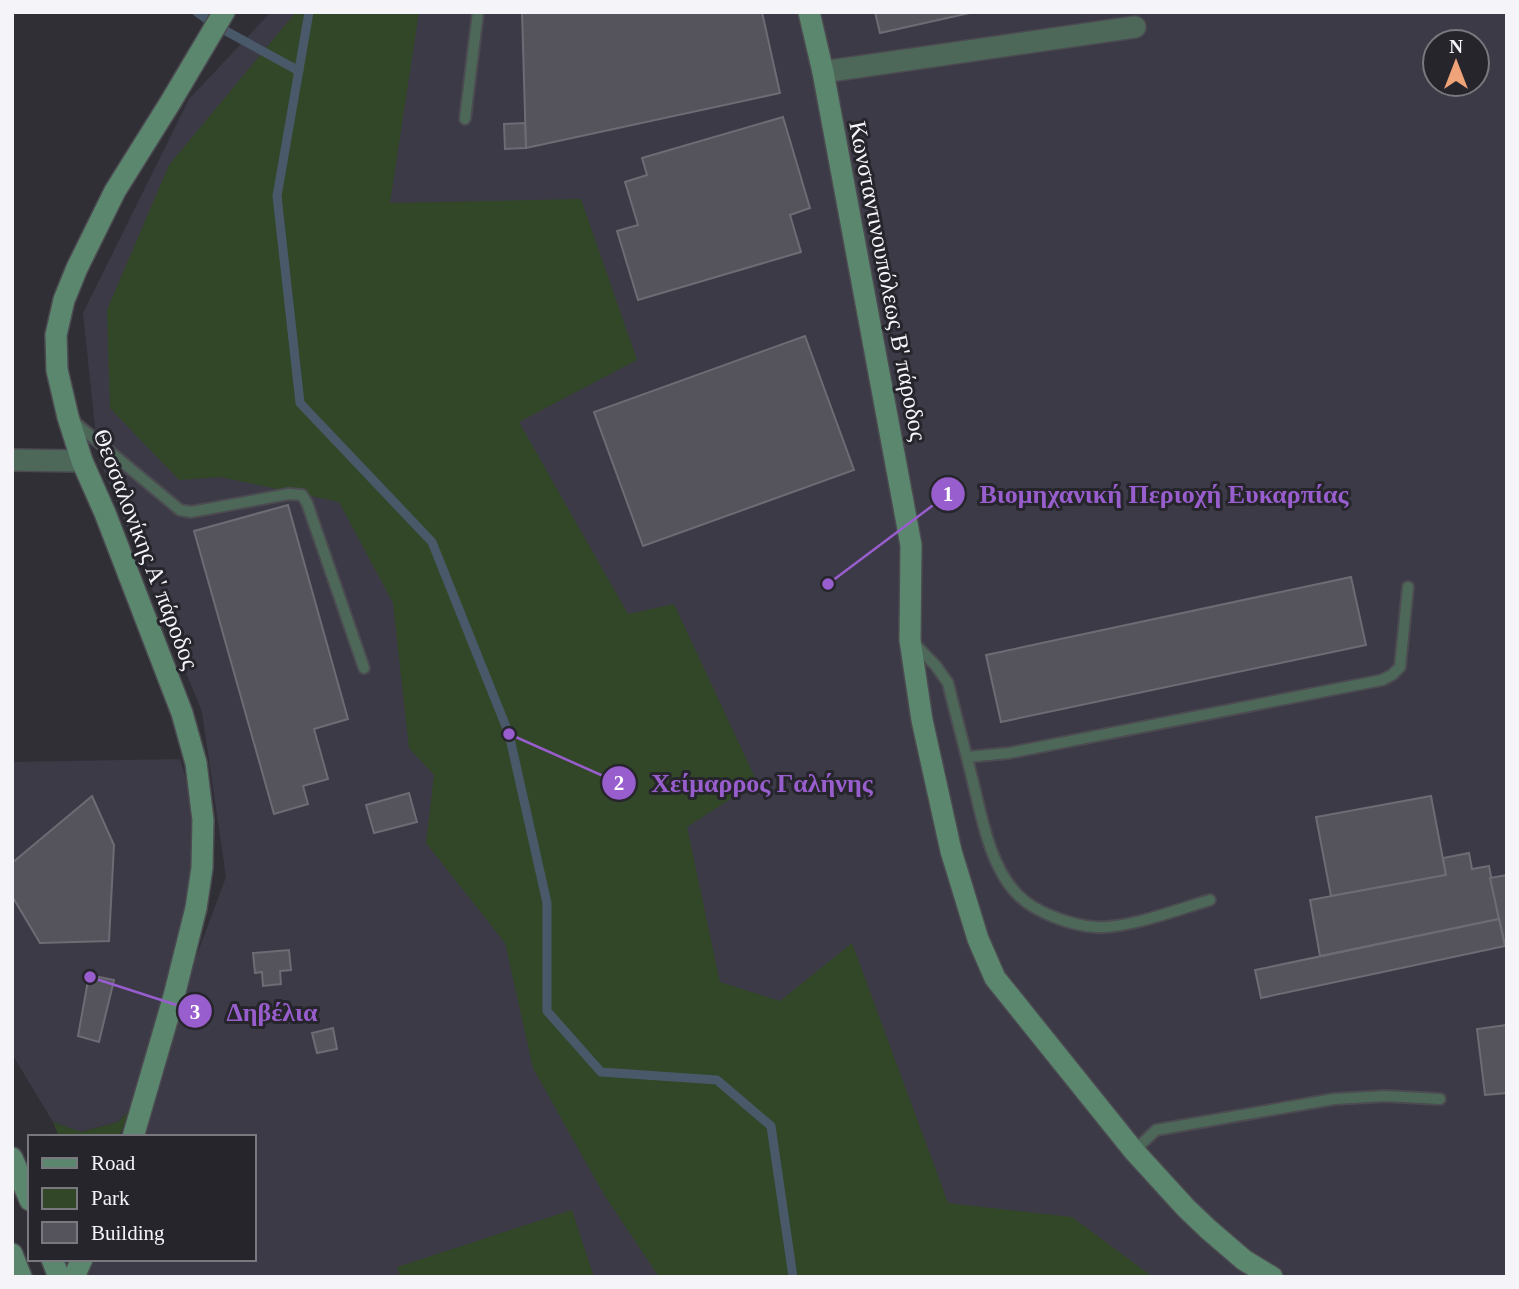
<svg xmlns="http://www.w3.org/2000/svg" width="1519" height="1289" viewBox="0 0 1519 1289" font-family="Georgia,serif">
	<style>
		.built { fill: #3b3a46; fill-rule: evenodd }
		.green { fill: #324628 }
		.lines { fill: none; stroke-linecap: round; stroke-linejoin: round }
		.stream { stroke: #495969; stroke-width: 9 }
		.building { fill: #55545c; stroke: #6d6c74; stroke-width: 2 }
		.lane-casing { stroke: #4b4b51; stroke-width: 14 }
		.street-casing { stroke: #4b4b51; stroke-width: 24 }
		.secondary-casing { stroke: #4b4b51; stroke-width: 24 }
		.lane { stroke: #4d6859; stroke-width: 10 }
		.street { stroke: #4d6859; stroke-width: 21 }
		.secondary { stroke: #5c876f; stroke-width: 21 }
		.labels { text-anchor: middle; stroke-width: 6; stroke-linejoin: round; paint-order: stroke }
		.street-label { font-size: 24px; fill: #f4f4f9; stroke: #26252c }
		.leader { fill: none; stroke: #995ece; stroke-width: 2.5 }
		.callout-dot { fill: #995ece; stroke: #26252c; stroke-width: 2.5 }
		.mark-label { font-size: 21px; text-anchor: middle; font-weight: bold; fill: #fff }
		.callout-label { font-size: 26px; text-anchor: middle; font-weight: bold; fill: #995ece; stroke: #26252c; stroke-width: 6; stroke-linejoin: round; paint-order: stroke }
	</style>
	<rect width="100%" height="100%" fill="#302f36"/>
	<g class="built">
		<path d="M271,12H1507V1277H76L83,1259H254V1137H129L226,877L202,712L98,456L83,313L189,99ZM1435,42H1477V84H1435Z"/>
		<polygon points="180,759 194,805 197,858 190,901 131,1109 118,1122 80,1132 53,1122 12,1054 12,762"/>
	</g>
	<g class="green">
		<polygon points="296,12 419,12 390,203 581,199 637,360 519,422 628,614 674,604 757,782 687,827 720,982 780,1001 852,943 948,1203 1072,1217 1153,1277 659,1277 603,1193 533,1068 505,943 426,843 434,775 409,748 393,603 339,502 220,477 179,480 110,408 107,310 169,165"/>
		<polygon points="131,1109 119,1137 59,1137 53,1122 81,1132 118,1122"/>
		<polygon points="572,1210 594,1277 401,1277 397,1267"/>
	</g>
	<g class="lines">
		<g class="stream">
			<polyline points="197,12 215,25 299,71"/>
			<polyline points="309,12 277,196 300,403 432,542 509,734 547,903 547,1011 601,1072 717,1080 771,1126 793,1277"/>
		</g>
	</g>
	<g class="building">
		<polygon points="522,12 762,12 780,93 526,148"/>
		<polygon points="875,12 974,12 880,33"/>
		<polygon points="783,117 810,208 790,215 801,252 638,300 617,231 638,225 625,182 647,175 642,158"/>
		<polygon points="525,123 526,148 505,149 504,124"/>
		<polygon points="805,336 854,470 643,546 594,412"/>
		<polygon points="288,505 348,719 314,729 328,779 303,786 308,804 274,814 194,531"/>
		<polygon points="1351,577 1366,645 1001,722 986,655"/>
		<polygon points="409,793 417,822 374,833 366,805"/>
		<polygon points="92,796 114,845 109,941 40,943 12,896 12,863"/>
		<polygon points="1431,796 1446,875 1331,896 1316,817"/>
		<polygon points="1469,853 1472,869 1489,866 1499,919 1320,956 1310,900 1446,875 1443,858"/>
		<polygon points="1507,875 1507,946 1505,946 1490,878"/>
		<polygon points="1499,919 1505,946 1261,998 1255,970"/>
		<polygon points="289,950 291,970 280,971 281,984 263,986 262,972 255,973 253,953"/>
		<polygon points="89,975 114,980 99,1042 78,1036"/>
		<polygon points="1507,1025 1507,1093 1485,1095 1477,1029"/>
		<polygon points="333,1028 337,1049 317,1053 312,1033"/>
	</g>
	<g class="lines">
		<defs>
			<g id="lane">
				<polyline points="465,119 478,12"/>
				<polyline points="73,421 180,510 191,512 289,494 302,495 307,503 364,668"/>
				<path d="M913,642L936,666L948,683C956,716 965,749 973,782C982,818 990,867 1018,895C1034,912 1072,926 1096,927C1127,929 1179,909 1210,900"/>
				<polyline points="967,757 1009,753 1382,680 1392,675 1400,667 1408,587"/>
				<polyline points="1134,1151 1156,1130 1334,1099 1385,1096 1440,1099"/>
			</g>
			<g id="street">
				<polyline points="823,72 1135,27"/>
				<polyline points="12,460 82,461"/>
			</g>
			<g id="secondary">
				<polyline points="809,12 823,72 911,545 910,640 922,720 951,851 978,939 995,978 1134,1151 1186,1208 1208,1229 1244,1260 1272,1277"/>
				<polyline points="133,1137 174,996 196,908 202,868 203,820 196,763 182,713 105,513 82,461 68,417 57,370 56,335 64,300 77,268 115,191 170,103 224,12"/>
				<polyline points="12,1158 30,1200"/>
				<polyline points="12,1254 21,1277"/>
				<polyline points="52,1259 59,1277"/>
				<polyline points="74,1277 82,1259"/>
			</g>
		</defs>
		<use href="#lane" class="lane-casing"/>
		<use href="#street" class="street-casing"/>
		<use href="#secondary" class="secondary-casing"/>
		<use href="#lane" class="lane"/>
		<use href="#street" class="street"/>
		<use href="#secondary" class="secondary"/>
	</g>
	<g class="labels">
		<g class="street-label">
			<text transform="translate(888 281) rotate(79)" y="8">Κωνσταντινουπόλεως Β' πάροδος</text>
			<text transform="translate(146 549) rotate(69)" y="8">Θεσσαλονίκης Α' πάροδος</text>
		</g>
	</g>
	<path class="leader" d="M828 584L948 494M509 734L619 783M90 977L195 1011"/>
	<g class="callout-dot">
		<circle cx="828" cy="584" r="7"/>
		<circle cx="509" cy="734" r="7"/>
		<circle cx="90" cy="977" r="7"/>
		<circle cx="948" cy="494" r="18"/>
		<circle cx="619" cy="783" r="18"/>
		<circle cx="195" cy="1011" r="18"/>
	</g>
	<g class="mark-label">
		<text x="948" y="501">1</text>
		<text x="619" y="790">2</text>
		<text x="195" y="1019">3</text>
	</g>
	<g class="callout-label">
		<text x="1164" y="503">Βιομηχανική Περιοχή Ευκαρπίας</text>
		<text x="762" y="792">Χείμαρρος Γαλήνης</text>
		<text x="272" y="1021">Δηβέλια</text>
	</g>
	<rect width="1519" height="1289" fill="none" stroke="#f4f4f9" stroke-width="28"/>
	<rect x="28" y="1135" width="228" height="126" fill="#26252c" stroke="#78787e" stroke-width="2"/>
	<rect x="42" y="1158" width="35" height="10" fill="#5c876f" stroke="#78787e" stroke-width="2"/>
	<text x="91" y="1170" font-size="21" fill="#f4f4f9">Road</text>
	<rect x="42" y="1188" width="35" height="21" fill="#324628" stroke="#78787e" stroke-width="2"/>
	<text x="91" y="1205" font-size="21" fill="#f4f4f9">Park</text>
	<rect x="42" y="1222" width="35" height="21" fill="#55545c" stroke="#78787e" stroke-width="2"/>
	<text x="91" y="1240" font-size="21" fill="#f4f4f9">Building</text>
	<g transform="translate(1456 63)"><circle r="33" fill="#26252c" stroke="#78787e" stroke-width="2"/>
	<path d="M0-5L12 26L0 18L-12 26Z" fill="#f0a278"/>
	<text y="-10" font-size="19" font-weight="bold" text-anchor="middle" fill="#f4f4f9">N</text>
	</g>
</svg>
